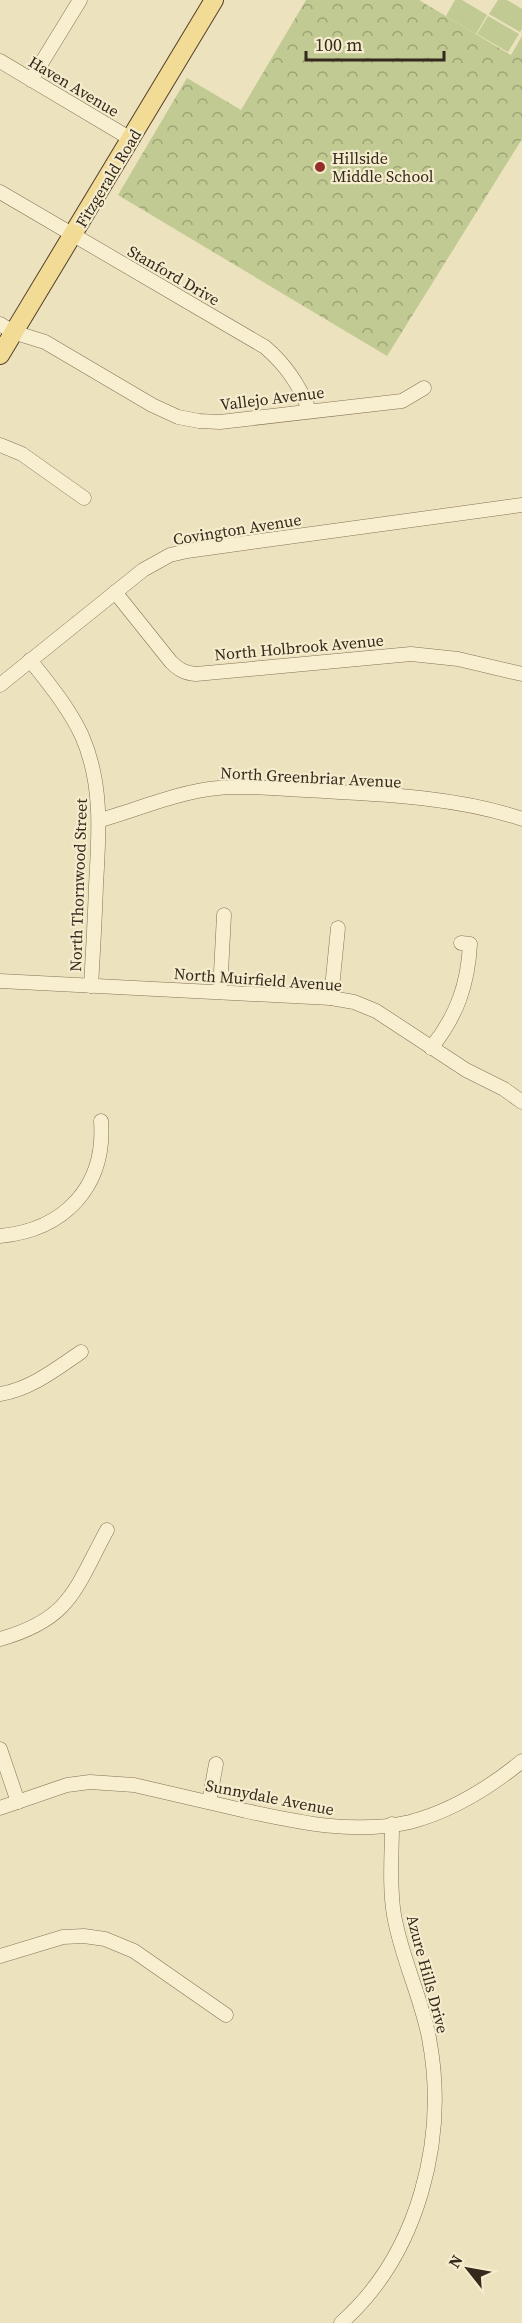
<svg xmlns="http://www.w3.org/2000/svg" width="522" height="2323" viewBox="0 0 522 2323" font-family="'Source Serif 4',serif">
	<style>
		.forest { fill: url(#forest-crowns) }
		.pitch { fill: #c0ca92 }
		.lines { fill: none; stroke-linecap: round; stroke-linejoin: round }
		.minor-casing { stroke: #847357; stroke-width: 15 }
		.major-casing { stroke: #52402c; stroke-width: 20 }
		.minor { stroke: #f8efd1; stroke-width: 14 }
		.major { stroke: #f1db95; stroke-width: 18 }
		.poi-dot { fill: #922f28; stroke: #f4eccd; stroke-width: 2 }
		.labels { text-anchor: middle; stroke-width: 4.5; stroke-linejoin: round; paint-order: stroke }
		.street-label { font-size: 16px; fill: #34291c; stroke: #f4eccd }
		.poi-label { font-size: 16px; fill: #34291c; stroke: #f4eccd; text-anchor: start }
	</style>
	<defs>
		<pattern id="forest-crowns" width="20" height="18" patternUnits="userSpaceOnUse" patternTransform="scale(1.5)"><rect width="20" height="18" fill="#c0ca92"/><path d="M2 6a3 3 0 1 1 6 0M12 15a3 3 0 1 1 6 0" fill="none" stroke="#9da476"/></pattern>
	</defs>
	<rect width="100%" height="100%" fill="#ede2be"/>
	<polygon class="forest" points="306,0 419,0 511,55 522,36 522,139 387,356 118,195 187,78 241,110"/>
	<g class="pitch">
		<polygon points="455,0 462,0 487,15 476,34 446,16"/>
		<polygon points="498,0 507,0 522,9 522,29 520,32 489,14"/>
		<polygon points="488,16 519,34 508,52 477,34"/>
	</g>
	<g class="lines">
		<defs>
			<g id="minor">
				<polyline points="0,61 131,139"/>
				<polyline points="31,80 80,0"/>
				<path d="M0,192L265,347C286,365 299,384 309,410"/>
				<polyline points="0,324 13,332 45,342 152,405 178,417 199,421 220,422 402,401 424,388"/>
				<polyline points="0,445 22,454 84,498"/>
				<path d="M115,592L171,662C179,670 185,673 196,674L411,654L458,659L522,674"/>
				<path d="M30,660C49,684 69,708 82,736C103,784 99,834 96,885C95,918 93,952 91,986"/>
				<polyline points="0,685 143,570 170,555 187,551 522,505"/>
				<path d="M100,820C136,810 181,791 218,788C247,785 277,789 305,790C375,794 456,796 522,819"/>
				<polyline points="0,981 331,998 354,1002 376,1011 466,1070 504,1089 522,1102"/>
				<polyline points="220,992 224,915"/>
				<polyline points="331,998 338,928"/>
				<path d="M431,1048C457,1016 468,984 470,944L461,943"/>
				<path d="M0,1236C64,1230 106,1187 101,1121"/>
				<path d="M0,1394C31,1389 56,1369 81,1352"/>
				<path d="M0,1639C71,1619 75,1589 107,1530"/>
				<polyline points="0,1749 18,1802"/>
				<polyline points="209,1802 216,1764"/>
				<path d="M0,1808L67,1785L90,1782L134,1785C170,1793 206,1802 242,1810C297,1822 353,1835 410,1822C452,1811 489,1788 522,1761"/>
				<polyline points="0,1956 63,1937 84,1936 105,1939 134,1951 226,2015"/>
				<path d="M341,2323C419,2254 448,2138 429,2038C421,1996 401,1957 394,1915C389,1886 392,1854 392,1824"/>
			</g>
			<polyline id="major" points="0,355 214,0"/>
		</defs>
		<use href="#minor" class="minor-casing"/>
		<use href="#major" class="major-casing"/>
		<use href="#minor" class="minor"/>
		<use href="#major" class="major"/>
	</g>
	<circle class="poi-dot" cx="320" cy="167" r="6"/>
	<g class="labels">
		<g class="street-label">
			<text transform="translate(74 86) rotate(31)" y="6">Haven Avenue</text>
			<text transform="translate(108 178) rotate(-59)" y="6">Fitzgerald Road</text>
			<text transform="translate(174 275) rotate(30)" y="6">Stanford Drive</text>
			<text transform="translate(272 398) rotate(-7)" y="6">Vallejo Avenue</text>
			<text transform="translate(237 529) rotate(-9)" y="6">Covington Avenue</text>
			<text transform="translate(299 647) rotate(-5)" y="6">North Holbrook Avenue</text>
			<text transform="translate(311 777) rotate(3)" y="6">North Greenbriar Avenue</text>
			<text transform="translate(78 885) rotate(-88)" y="6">North Thornwood Street</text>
			<text transform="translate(258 979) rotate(4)" y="6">North Muirfield Avenue</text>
			<text transform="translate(270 1797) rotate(11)" y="6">Sunnydale Avenue</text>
			<text transform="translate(428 1974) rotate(75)" y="6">Azure Hills Drive</text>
		</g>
		<g class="poi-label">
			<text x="332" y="164">Hillside<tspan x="332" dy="18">Middle School</tspan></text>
		</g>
	</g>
	<g transform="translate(468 2269) rotate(301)" stroke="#f4eccd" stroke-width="4.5" paint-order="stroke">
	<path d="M0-4.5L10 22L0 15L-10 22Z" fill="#34291c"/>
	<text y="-9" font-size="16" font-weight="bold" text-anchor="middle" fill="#34291c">N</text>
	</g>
	<path d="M306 51v9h138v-9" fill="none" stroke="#34291c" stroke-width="3"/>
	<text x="315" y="51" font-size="18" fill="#34291c" stroke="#f4eccd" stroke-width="4.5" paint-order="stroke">100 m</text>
</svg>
